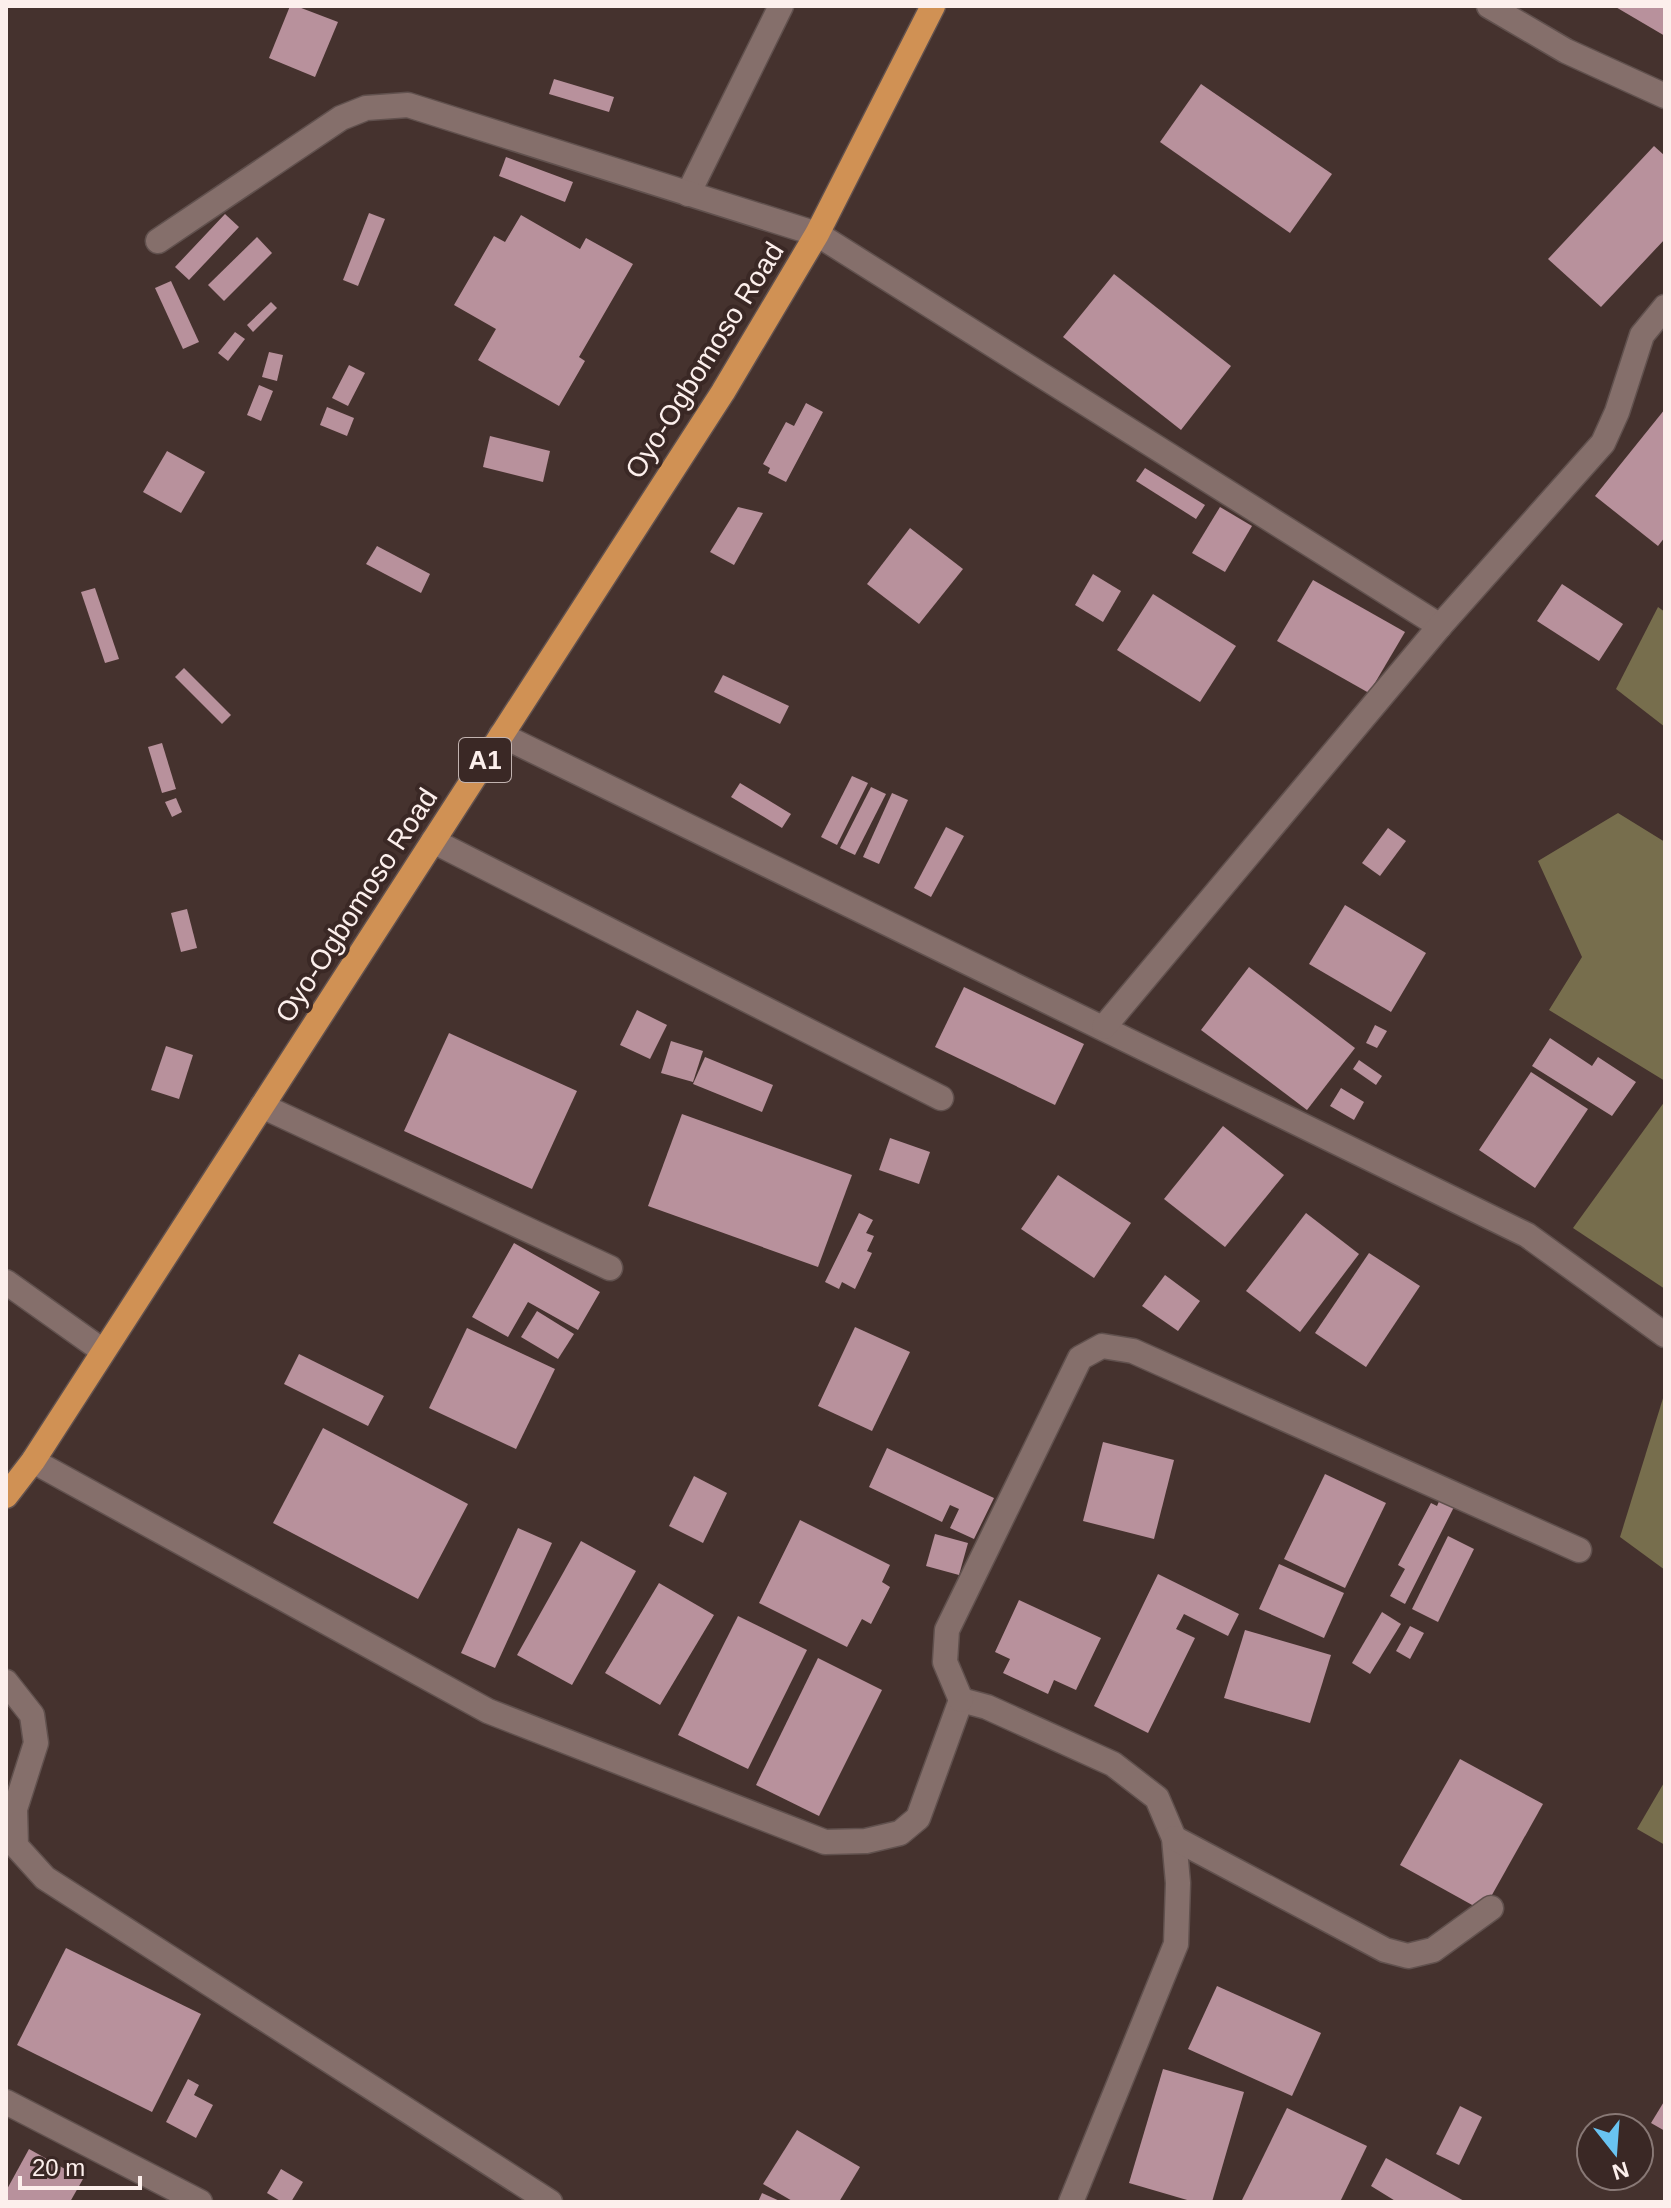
<svg xmlns="http://www.w3.org/2000/svg" width="1671" height="2208" viewBox="0 0 1671 2208" font-family="Arial,sans-serif">
	<style>
		.forest { fill: #776e4d }
		.building { fill: #b8919c }
		.lines { fill: none; stroke-linecap: round; stroke-linejoin: round }
		.minor-casing { stroke: #61514e; stroke-width: 27 }
		.highway-casing { stroke: #61514e; stroke-width: 27 }
		.minor { stroke: #856f6b; stroke-width: 24 }
		.highway { stroke: #d09154; stroke-width: 24 }
		.labels { text-anchor: middle; stroke-width: 8; stroke-linejoin: round; paint-order: stroke }
		.shield { fill: #3a2825; stroke: #c2b3b0; stroke-width: 2 }
		.shield-label { font-size: 26px; font-weight: bold; fill: #fcefec }
		.street-label { font-size: 28px; fill: #fcefec; stroke: #3a2825 }
	</style>
	<rect width="100%" height="100%" fill="#45322e"/>
	<g class="forest">
		<polygon points="1658,607 1665,612 1665,727 1616,689"/>
		<polygon points="1618,813 1665,842 1665,1081 1549,1010 1582,957 1538,861"/>
		<polygon points="1665,1101 1665,1289 1573,1228"/>
		<polygon points="1664,1395 1665,1395 1665,1570 1620,1537"/>
		<polygon points="1665,1781 1665,1845 1637,1829"/>
	</g>
	<g class="building">
		<polygon points="290,6 296,6 338,22 315,77 269,58"/>
		<polygon points="1614,6 1665,6 1665,36"/>
		<polygon points="554,79 614,97 609,112 549,94"/>
		<polygon points="1201,84 1332,174 1290,233 1160,142"/>
		<polygon points="1654,146 1665,156 1665,239 1601,307 1548,259"/>
		<polygon points="506,157 573,182 565,202 499,176"/>
		<polygon points="369,213 385,219 358,286 343,280"/>
		<polygon points="225,214 239,227 189,280 175,267"/>
		<polygon points="521,215 580,249 586,238 633,264 579,357 585,361 559,406 478,360 496,329 454,305 494,236 505,242"/>
		<polygon points="257,237 272,253 224,301 208,285"/>
		<polygon points="1114,274 1231,366 1181,430 1063,337"/>
		<polygon points="171,281 199,342 183,349 155,288"/>
		<polygon points="271,302 277,308 253,332 247,325"/>
		<polygon points="235,332 245,339 228,361 218,353"/>
		<polygon points="269,352 283,355 277,381 262,377"/>
		<polygon points="349,365 365,373 348,406 332,398"/>
		<polygon points="259,385 273,391 261,421 247,415"/>
		<polygon points="806,403 823,412 786,482 768,473 770,468 763,464 786,422 794,426"/>
		<polygon points="327,407 354,418 347,436 320,425"/>
		<polygon points="1665,409 1665,537 1658,546 1595,496"/>
		<polygon points="490,436 550,451 543,482 483,467"/>
		<polygon points="167,451 205,472 181,513 143,492"/>
		<polygon points="1145,468 1205,505 1196,519 1136,481"/>
		<polygon points="738,507 763,513 734,565 710,552"/>
		<polygon points="1220,507 1252,526 1225,572 1192,553"/>
		<polygon points="910,528 963,569 919,624 867,584"/>
		<polygon points="377,546 430,574 421,593 366,564"/>
		<polygon points="1093,574 1121,591 1103,622 1075,605"/>
		<polygon points="1313,580 1405,632 1369,693 1277,641"/>
		<polygon points="1562,584 1623,624 1599,661 1537,621"/>
		<polygon points="95,588 119,659 105,663 81,592"/>
		<polygon points="1153,594 1236,646 1200,702 1117,650"/>
		<polygon points="184,668 231,715 222,724 175,677"/>
		<polygon points="723,675 789,706 780,724 714,692"/>
		<polygon points="162,743 176,789 162,793 148,747"/>
		<polygon points="852,776 868,783 837,845 821,837"/>
		<polygon points="740,783 791,814 782,828 731,797"/>
		<polygon points="871,787 886,794 855,855 840,848"/>
		<polygon points="892,793 908,800 879,864 863,857"/>
		<polygon points="176,798 182,812 172,817 165,802"/>
		<polygon points="946,827 964,836 931,897 914,888"/>
		<polygon points="1388,828 1406,841 1380,876 1362,863"/>
		<polygon points="1345,905 1426,953 1391,1012 1309,964"/>
		<polygon points="187,909 197,948 181,952 171,913"/>
		<polygon points="1249,967 1355,1048 1307,1110 1201,1030"/>
		<polygon points="964,987 1084,1044 1055,1105 935,1047"/>
		<polygon points="637,1010 667,1025 650,1059 620,1045"/>
		<polygon points="1375,1025 1387,1031 1377,1048 1366,1043"/>
		<polygon points="449,1033 577,1091 532,1189 404,1131"/>
		<polygon points="1550,1038 1592,1066 1598,1057 1636,1082 1612,1116 1532,1066"/>
		<polygon points="671,1041 703,1051 693,1082 661,1073"/>
		<polygon points="166,1046 193,1055 179,1099 151,1090"/>
		<polygon points="705,1057 773,1085 762,1112 693,1084"/>
		<polygon points="1359,1060 1382,1076 1376,1085 1353,1069"/>
		<polygon points="1531,1072 1588,1109 1535,1188 1479,1150"/>
		<polygon points="1341,1088 1364,1102 1354,1120 1330,1106"/>
		<polygon points="682,1114 852,1175 818,1267 648,1206"/>
		<polygon points="1223,1126 1284,1175 1225,1247 1164,1199"/>
		<polygon points="890,1138 930,1152 919,1184 879,1170"/>
		<polygon points="1058,1175 1131,1223 1094,1278 1021,1229"/>
		<polygon points="859,1213 873,1220 866,1233 874,1236 867,1251 872,1253 855,1289 842,1282 839,1289 825,1282"/>
		<polygon points="1306,1213 1359,1254 1300,1332 1246,1291"/>
		<polygon points="514,1243 600,1292 578,1330 528,1302 508,1337 472,1317"/>
		<polygon points="1369,1253 1420,1286 1366,1367 1315,1333"/>
		<polygon points="1165,1275 1200,1301 1178,1331 1142,1306"/>
		<polygon points="537,1311 574,1334 558,1359 521,1337"/>
		<polygon points="855,1327 910,1352 872,1431 818,1406"/>
		<polygon points="467,1328 555,1369 516,1449 429,1408"/>
		<polygon points="299,1354 384,1396 368,1426 284,1384"/>
		<polygon points="323,1428 468,1504 418,1599 273,1523"/>
		<polygon points="1103,1442 1174,1460 1154,1539 1083,1521"/>
		<polygon points="887,1448 994,1498 974,1539 950,1528 959,1509 950,1505 942,1522 869,1487"/>
		<polygon points="1325,1474 1386,1503 1345,1588 1284,1559"/>
		<polygon points="694,1476 727,1493 703,1543 669,1526"/>
		<polygon points="1441,1497 1455,1505 1405,1604 1390,1596 1405,1569 1398,1565 1431,1503 1437,1506"/>
		<polygon points="800,1520 890,1565 882,1582 890,1587 871,1624 862,1619 847,1647 759,1603"/>
		<polygon points="518,1528 552,1543 495,1668 461,1653"/>
		<polygon points="935,1534 968,1543 959,1575 926,1566"/>
		<polygon points="1448,1536 1474,1549 1438,1622 1412,1609"/>
		<polygon points="581,1541 636,1571 572,1685 517,1655"/>
		<polygon points="1279,1564 1344,1593 1324,1638 1259,1609"/>
		<polygon points="1158,1574 1239,1614 1228,1636 1184,1614 1176,1629 1195,1638 1148,1733 1094,1706"/>
		<polygon points="659,1583 714,1615 660,1705 605,1673"/>
		<polygon points="1019,1600 1101,1638 1076,1690 1054,1680 1048,1694 1003,1673 1010,1659 995,1652"/>
		<polygon points="1382,1612 1401,1624 1370,1674 1352,1663"/>
		<polygon points="738,1616 807,1650 748,1769 678,1735"/>
		<polygon points="1410,1626 1424,1633 1410,1659 1396,1651"/>
		<polygon points="1245,1630 1331,1655 1310,1723 1224,1698"/>
		<polygon points="818,1658 882,1690 819,1816 756,1785"/>
		<polygon points="1460,1759 1543,1804 1483,1911 1400,1865"/>
		<polygon points="66,1948 201,2014 152,2112 17,2045"/>
		<polygon points="1217,1986 1321,2033 1292,2096 1188,2049"/>
		<polygon points="1163,2069 1244,2092 1212,2202 1194,2202 1129,2183"/>
		<polygon points="188,2079 199,2085 194,2095 213,2105 196,2138 166,2122"/>
		<polygon points="1665,2100 1665,2131 1651,2123"/>
		<polygon points="1460,2106 1482,2117 1459,2165 1436,2154"/>
		<polygon points="1287,2108 1367,2146 1340,2202 1241,2202"/>
		<polygon points="797,2130 860,2167 839,2202 794,2202 763,2184"/>
		<polygon points="29,2149 83,2179 70,2202 6,2202 6,2191"/>
		<polygon points="1386,2158 1466,2202 1397,2202 1371,2186"/>
		<polygon points="281,2169 303,2182 291,2202 282,2202 267,2193"/>
		<polygon points="762,2193 782,2202 758,2202"/>
	</g>
	<g class="lines">
		<defs>
			<g id="minor">
				<polyline points="1489,6 1566,51 1665,96"/>
				<polyline points="688,194 781,6"/>
				<polyline points="158,241 341,118 366,108 408,105 817,234 1440,626"/>
				<polyline points="501,735 1527,1235 1665,1335"/>
				<polyline points="433,841 941,1098"/>
				<polyline points="1104,1027 1440,626 1603,443 1617,412 1642,335 1665,307"/>
				<polyline points="262,1106 610,1268"/>
				<polyline points="6,1282 103,1351"/>
				<polyline points="33,1461 488,1711 825,1842 866,1841 900,1833 918,1818 961,1700 987,1707 1113,1764 1157,1798 1174,1838 1178,1883 1176,1944 1071,2202"/>
				<polyline points="6,1682 32,1715 36,1743 15,1809 16,1846 45,1878 550,2202"/>
				<polyline points="961,1700 945,1662 947,1630 1080,1358 1102,1346 1133,1351 1579,1550"/>
				<polyline points="1174,1838 1385,1950 1408,1956 1433,1950 1491,1908"/>
				<polyline points="6,2102 200,2202"/>
			</g>
			<polyline id="highway" points="6,1496 33,1461 723,392 817,234 933,6"/>
		</defs>
		<use href="#minor" class="minor-casing"/>
		<use href="#highway" class="highway-casing"/>
		<use href="#minor" class="minor"/>
		<use href="#highway" class="highway"/>
	</g>
	<g class="labels">
		<rect class="shield" x="459" y="738" width="52" height="44" rx="6"/>
		<g class="shield-label">
			<text x="485" y="769">A1</text>
		</g>
		<g class="street-label">
			<text transform="translate(704 360) rotate(-58)" y="10">Oyo-Ogbomoso Road</text>
			<text transform="translate(356 905) rotate(-57)" y="10">Oyo-Ogbomoso Road</text>
		</g>
	</g>
	<rect width="1671" height="2208" fill="none" stroke="#fcefec" stroke-width="16"/>
	<g transform="translate(1615 2152) rotate(163)"><circle r="38" fill="#3a2825" stroke="#887875" stroke-width="2"/>
	<path d="M0-6L14 30L0 20L-14 30Z" fill="#69c3f1"/>
	<text y="-12" font-size="22" font-weight="bold" text-anchor="middle" fill="#fcefec">N</text>
	</g>
	<path d="M20 2176v12h120v-12" fill="none" stroke="#fcefec" stroke-width="4"/>
	<text x="32" y="2176" font-size="24" fill="#fcefec" stroke="#3a2825" stroke-width="6" paint-order="stroke">20 m</text>
</svg>
